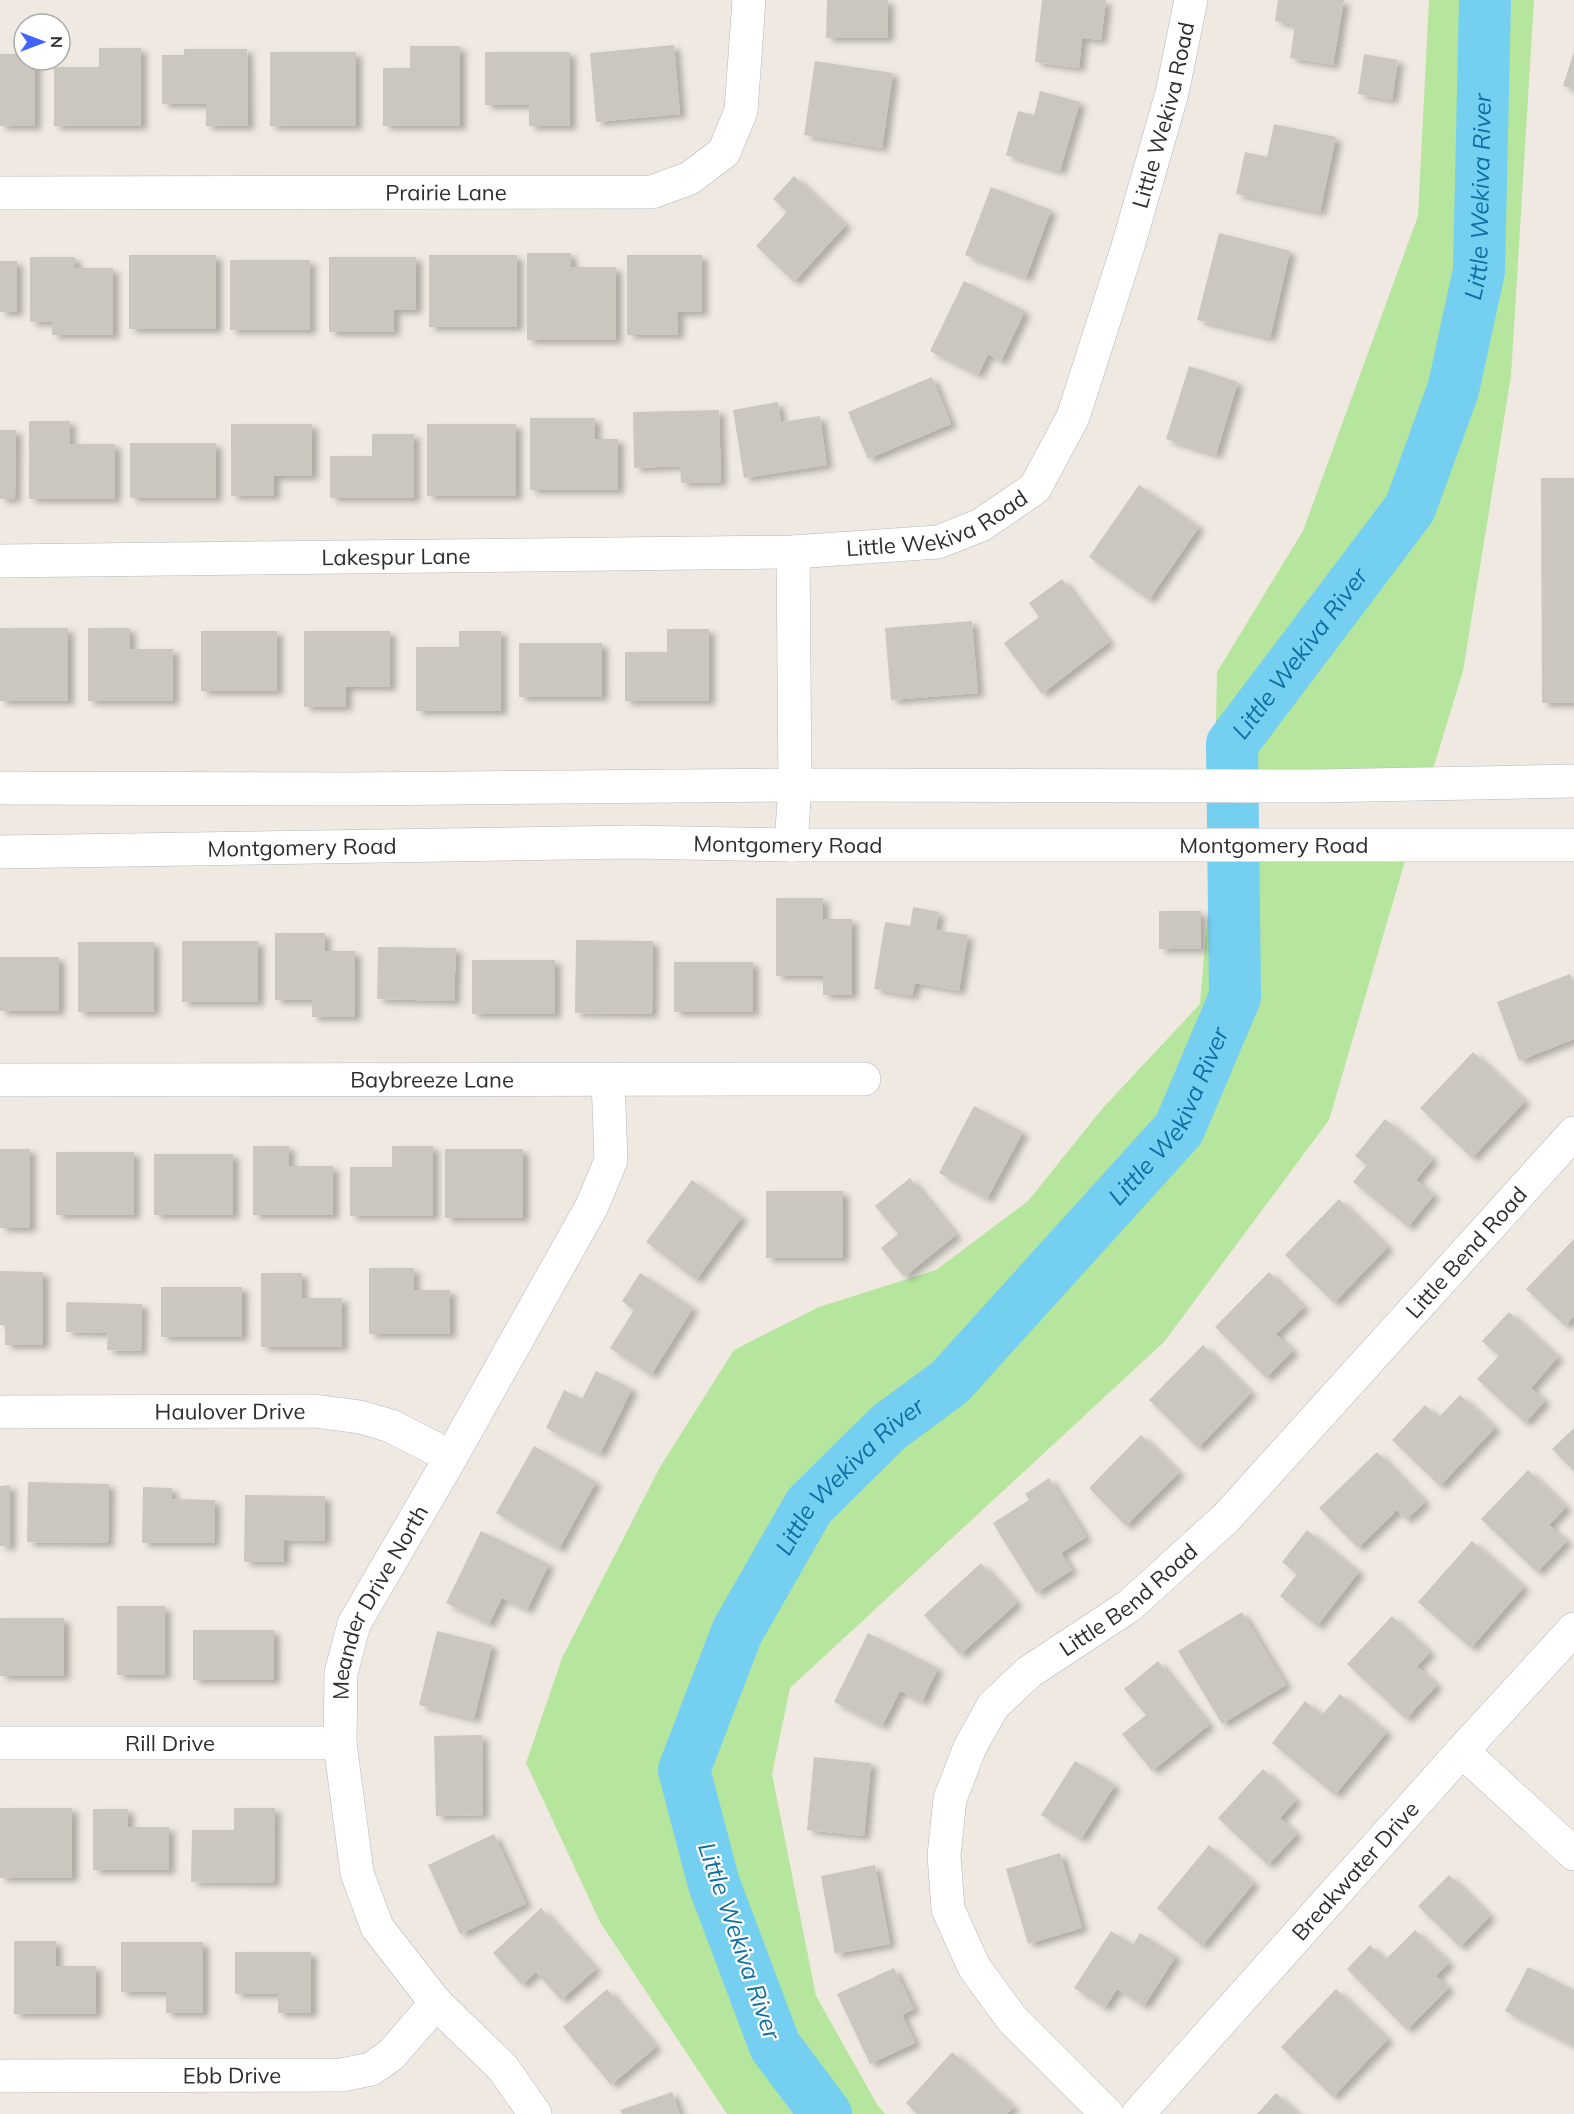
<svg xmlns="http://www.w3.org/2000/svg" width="1574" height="2114" viewBox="0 0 1574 2114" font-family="Mulish,sans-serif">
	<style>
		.green { fill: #b6e59e }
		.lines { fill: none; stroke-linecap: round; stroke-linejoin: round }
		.river { stroke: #75cff0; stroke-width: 52 }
		.building { fill: #cbc7bf; filter: url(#shadow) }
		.street-casing { stroke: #b4b7c1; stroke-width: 34 }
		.secondary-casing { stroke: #b4b7c1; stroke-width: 34 }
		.street { stroke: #fff; stroke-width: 33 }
		.secondary { stroke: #fff; stroke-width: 33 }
		.labels { text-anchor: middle; stroke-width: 4.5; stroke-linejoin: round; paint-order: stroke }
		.street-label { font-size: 22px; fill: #2e2e2e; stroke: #fff }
		.water-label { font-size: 24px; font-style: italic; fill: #0d6fa3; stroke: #fff }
	</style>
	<defs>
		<filter id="shadow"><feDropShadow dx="6" dy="4" stdDeviation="3" flood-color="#0004"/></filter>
	</defs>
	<rect width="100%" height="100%" fill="#efe9e1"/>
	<g class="green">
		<polygon points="1429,0 1534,0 1511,376 1463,671 1433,769 1215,770 1217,672 1303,531 1418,216"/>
		<polygon points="1212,861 1405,861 1329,1120 1164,1342 790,1688 772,1774 816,1996 878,2106 885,2114 727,2114 600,1922 526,1763 562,1658 660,1467 734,1350 819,1307 936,1270 1028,1201 1102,1109 1200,1004"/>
	</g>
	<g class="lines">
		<path class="river" id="s1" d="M826,2114L775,2046L714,1884L684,1770L737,1632L809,1506L889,1427L950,1382L1179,1129L1235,997L1232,744L1410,508L1453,390L1479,271L1485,0"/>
	</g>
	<g class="building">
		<polygon points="827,0 888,0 888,38 826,38"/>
		<polygon points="1042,0 1106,0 1101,40 1082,38 1079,68 1035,62"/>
		<polygon points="1278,0 1344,0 1333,65 1290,58 1295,25 1275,21"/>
		<polygon points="674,45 680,114 596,122 590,53"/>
		<polygon points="410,46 460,46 460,126 383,126 383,68 410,68"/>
		<polygon points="99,48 141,48 141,126 54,126 54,67 99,67"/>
		<polygon points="184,49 247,49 248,126 206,126 206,104 162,104 162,55 184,55"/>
		<polygon points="1574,51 1574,89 1563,86"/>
		<rect x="270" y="52" width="86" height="74"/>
		<polygon points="485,52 570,52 570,126 529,126 529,105 485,105"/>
		<polygon points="0,54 24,54 24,60 35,60 35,126 0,126"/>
		<polygon points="1364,54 1398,60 1392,100 1358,94"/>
		<polygon points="815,61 893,73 882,148 804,135"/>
		<polygon points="1040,91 1080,102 1060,171 1006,155 1018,111 1034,115"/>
		<polygon points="1274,124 1336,137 1320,212 1236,194 1245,152 1267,157"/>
		<polygon points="794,176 846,225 794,282 756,246 787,212 773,199"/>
		<polygon points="991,187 1051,210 1026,278 965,255"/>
		<polygon points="1219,233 1290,251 1270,338 1197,320"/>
		<polygon points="527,253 571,253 571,267 616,267 616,340 527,340"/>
		<rect x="129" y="255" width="87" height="74"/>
		<rect x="429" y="255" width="88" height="72"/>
		<polygon points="627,255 702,255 702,312 678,312 678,335 627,335"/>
		<polygon points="30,257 75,257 75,268 113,268 113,335 52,335 52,322 30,322"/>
		<polygon points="329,257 416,257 416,310 394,310 394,332 329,332"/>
		<rect x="230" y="260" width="80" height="70"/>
		<rect x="0" y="261" width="17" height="51"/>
		<polygon points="964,281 1025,311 1001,361 988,354 978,375 930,351"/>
		<polygon points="1189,366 1238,382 1216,455 1166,439"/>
		<polygon points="932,377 951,424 868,459 848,412"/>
		<polygon points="778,402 781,422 820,416 827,465 744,478 733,410"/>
		<polygon points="719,410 721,482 681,483 680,466 634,468 633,412"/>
		<polygon points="530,418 595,418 595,439 618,439 618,490 530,490"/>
		<polygon points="29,421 70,421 70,444 115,444 115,499 29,499"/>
		<polygon points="231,424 312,424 312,476 274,476 274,496 231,496"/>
		<rect x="427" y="424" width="89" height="72"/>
		<polygon points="0,430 16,430 15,499 0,499"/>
		<polygon points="372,434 414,434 414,498 330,498 330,456 372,456"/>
		<rect x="130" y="443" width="86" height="55"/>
		<polygon points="1541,478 1574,478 1574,703 1542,703"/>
		<polygon points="1139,485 1199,527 1149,600 1089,557"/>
		<polygon points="1062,579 1109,642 1042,694 1004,643 1039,617 1029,603"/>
		<polygon points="972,621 978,693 891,700 885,628"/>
		<rect x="0" y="628" width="68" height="73"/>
		<polygon points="88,628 130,628 130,649 173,649 173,701 88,701"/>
		<polygon points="667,629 709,629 709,701 625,701 625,652 667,652"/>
		<rect x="201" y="631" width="76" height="60"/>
		<polygon points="304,631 390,631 390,687 346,687 346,707 304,707"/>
		<polygon points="459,631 501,631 501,711 416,711 416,647 459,647"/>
		<rect x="519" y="643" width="83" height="54"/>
		<polygon points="776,898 823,898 823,919 852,919 852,995 823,995 823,976 776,976"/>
		<polygon points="913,907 939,912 936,930 968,935 959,991 915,983 912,996 874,989 885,922 910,926"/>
		<rect x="1159" y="911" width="42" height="38"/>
		<polygon points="275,933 325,933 325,951 355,951 355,1017 312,1017 312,1000 275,1000"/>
		<polygon points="576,940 653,941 652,1014 575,1013"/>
		<rect x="182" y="941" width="76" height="61"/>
		<rect x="78" y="942" width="76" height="70"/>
		<polygon points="378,947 456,948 454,1001 377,999"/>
		<rect x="0" y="957" width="59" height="54"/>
		<rect x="472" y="960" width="83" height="54"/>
		<rect x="674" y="962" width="79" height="50"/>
		<polygon points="1570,974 1574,985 1574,1039 1519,1061 1497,1002"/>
		<polygon points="1473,1052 1525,1101 1472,1158 1420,1108"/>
		<polygon points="974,1106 1023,1132 987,1199 939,1173"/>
		<polygon points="1385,1119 1433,1159 1416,1180 1434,1195 1408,1227 1353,1182 1367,1165 1355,1156"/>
		<polygon points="253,1146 289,1146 289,1166 333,1166 333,1215 253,1215"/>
		<polygon points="392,1146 433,1146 433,1216 350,1216 350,1167 392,1167"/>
		<rect x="0" y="1149" width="30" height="79"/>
		<rect x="445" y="1149" width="78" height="69"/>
		<rect x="56" y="1152" width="78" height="63"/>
		<rect x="154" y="1154" width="79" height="61"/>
		<polygon points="910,1178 956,1235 904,1277 881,1248 898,1234 875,1206"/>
		<polygon points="692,1180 742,1217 696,1280 646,1242"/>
		<rect x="766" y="1191" width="77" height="67"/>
		<polygon points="1339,1199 1388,1247 1334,1303 1285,1255"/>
		<polygon points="1574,1239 1574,1316 1565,1326 1526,1289"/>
		<polygon points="369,1268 414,1268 414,1290 450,1290 450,1334 369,1334"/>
		<polygon points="0,1271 43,1272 43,1345 5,1345 5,1325 0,1325"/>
		<polygon points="1269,1272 1304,1307 1276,1334 1293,1351 1266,1378 1215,1327"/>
		<polygon points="261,1273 302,1273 302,1298 342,1298 342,1347 261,1347"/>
		<polygon points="640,1273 693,1308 651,1375 610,1348 634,1310 622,1301"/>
		<rect x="161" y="1287" width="81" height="50"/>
		<polygon points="66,1302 142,1304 141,1351 107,1350 108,1333 66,1332"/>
		<polygon points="1509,1312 1558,1357 1531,1388 1545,1401 1525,1423 1477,1379 1499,1356 1482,1341"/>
		<polygon points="1203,1345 1251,1393 1198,1448 1149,1400"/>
		<polygon points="596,1371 632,1389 600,1454 546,1428 564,1390 582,1399"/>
		<polygon points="1460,1395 1495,1428 1440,1486 1392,1440 1425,1405 1438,1418"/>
		<polygon points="1574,1428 1574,1471 1552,1449"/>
		<polygon points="1141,1435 1179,1473 1126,1526 1089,1488"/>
		<polygon points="534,1446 596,1482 559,1549 496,1513"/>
		<polygon points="1377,1452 1425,1502 1406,1520 1397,1510 1358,1548 1319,1508"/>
		<polygon points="1528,1470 1566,1507 1549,1525 1567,1541 1537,1572 1481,1519"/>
		<polygon points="1049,1478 1086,1537 1061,1553 1072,1570 1036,1593 993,1523 1029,1500 1025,1494"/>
		<polygon points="28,1482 109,1484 108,1543 27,1542"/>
		<polygon points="10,1485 10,1546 0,1546 0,1486"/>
		<polygon points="143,1487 172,1488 172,1499 215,1500 214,1543 142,1543"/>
		<polygon points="245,1495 325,1496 325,1541 284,1540 284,1562 244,1562"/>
		<polygon points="1307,1530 1359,1572 1317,1626 1280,1596 1297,1574 1282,1562"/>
		<polygon points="481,1531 549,1564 527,1610 502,1598 489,1624 446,1603"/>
		<polygon points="1472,1541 1524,1587 1471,1648 1418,1602"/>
		<polygon points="981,1563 1017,1603 960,1655 924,1615"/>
		<rect x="117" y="1606" width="48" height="69"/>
		<polygon points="1242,1612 1286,1685 1222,1724 1178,1651"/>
		<polygon points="1392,1616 1430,1652 1417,1666 1437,1685 1406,1719 1347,1664"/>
		<rect x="0" y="1618" width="64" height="58"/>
		<rect x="193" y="1630" width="81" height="50"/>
		<polygon points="437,1631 492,1645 474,1719 419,1705"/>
		<polygon points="868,1633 938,1668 922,1702 900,1691 882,1726 834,1702"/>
		<polygon points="1158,1661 1209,1725 1152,1771 1122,1734 1146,1715 1124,1689"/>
		<polygon points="1340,1694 1387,1732 1335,1795 1272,1743 1305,1701 1322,1715"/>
		<polygon points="482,1735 483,1815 436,1816 434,1736"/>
		<polygon points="814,1757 871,1763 864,1836 807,1830"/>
		<polygon points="1075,1761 1115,1785 1081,1839 1041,1815"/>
		<polygon points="1263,1769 1296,1800 1280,1818 1297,1834 1268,1865 1218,1818"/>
		<rect x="0" y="1808" width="72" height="70"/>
		<polygon points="234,1808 275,1808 274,1883 191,1882 192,1830 234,1830"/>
		<polygon points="93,1809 128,1809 128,1827 169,1827 169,1870 93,1870"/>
		<polygon points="494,1834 526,1904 460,1934 428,1865"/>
		<polygon points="1209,1845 1254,1883 1202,1946 1157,1908"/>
		<polygon points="1060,1853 1082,1928 1028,1944 1006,1869"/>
		<polygon points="875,1865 890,1944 835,1954 821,1876"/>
		<polygon points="1449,1875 1490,1916 1460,1947 1418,1906"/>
		<polygon points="541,1908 596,1969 561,2000 536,1972 522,1985 493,1953"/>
		<polygon points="1415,1930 1449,1963 1436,1976 1449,1988 1407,2030 1347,1969 1370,1945 1385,1960"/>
		<polygon points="1111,1931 1133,1945 1140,1933 1176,1956 1144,2006 1117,1989 1105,2008 1074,1988"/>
		<polygon points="14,1941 56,1941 56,1966 96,1966 96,2014 14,2014"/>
		<polygon points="121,1942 203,1942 203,2013 166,2013 166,1992 121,1992"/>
		<polygon points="235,1952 311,1952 311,2013 278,2013 278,1994 235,1994"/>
		<polygon points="1528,1967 1574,1990 1574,2046 1505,2011"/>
		<polygon points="894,1968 914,2009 902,2015 915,2043 870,2064 837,1994"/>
		<polygon points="607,1989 656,2047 611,2085 563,2027"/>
		<polygon points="1336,1989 1388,2039 1333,2097 1281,2047"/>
		<polygon points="952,2052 1014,2107 1007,2114 917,2114 906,2103"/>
		<polygon points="672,2092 680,2114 622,2114 620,2110"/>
		<polygon points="1276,2093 1298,2114 1257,2114"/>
	</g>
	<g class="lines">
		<defs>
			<g id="street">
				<path id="s2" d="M0,193L652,192L690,178L724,152L741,111L749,0"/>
				<path id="s3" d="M0,561L793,552L938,542L981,525L1035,488L1073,417L1128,246L1172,93L1191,0"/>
				<polyline points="791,845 795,785 793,552"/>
				<path id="s4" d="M0,1080L864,1079"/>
				<path id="s5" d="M0,1412L314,1411L360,1417L391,1426L451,1457"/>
				<path id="s6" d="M0,1743H340"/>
				<polyline points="1462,1751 1574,1854"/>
				<path id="s7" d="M0,2076L342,2075L371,2069L391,2055L436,2003"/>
				<path id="s8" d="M535,2114L503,2068L436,2003L377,1927L357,1873L340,1743L341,1673L354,1624L451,1457L592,1206L611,1160L608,1079"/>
				<path id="s9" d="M1107,2114L1012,2019L974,1967L948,1909L944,1855L950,1799L970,1747L993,1706L1029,1672L1129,1606L1226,1518L1574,1133"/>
				<path id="s10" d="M1138,2114L1462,1751L1574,1629"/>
			</g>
			<g id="secondary">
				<polyline points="0,788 351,789 795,785 1317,786 1574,781"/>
				<path id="s11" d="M0,852L630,842L791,845H1574"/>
			</g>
		</defs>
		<use href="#street" class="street-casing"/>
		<use href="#secondary" class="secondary-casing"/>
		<use href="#street" class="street"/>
		<use href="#secondary" class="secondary"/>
	</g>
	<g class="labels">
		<g class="street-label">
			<text dy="8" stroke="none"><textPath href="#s3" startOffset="1446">Little Wekiva Road</textPath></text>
			<text dy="8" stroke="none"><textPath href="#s2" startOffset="446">Prairie Lane</textPath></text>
			<text dy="8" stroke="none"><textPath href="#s3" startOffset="942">Little Wekiva Road</textPath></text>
			<text dy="8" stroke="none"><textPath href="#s3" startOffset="396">Lakespur Lane</textPath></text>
			<text dy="8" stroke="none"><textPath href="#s11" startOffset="788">Montgomery Road</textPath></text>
			<text dy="8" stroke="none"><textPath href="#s11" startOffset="1274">Montgomery Road</textPath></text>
			<text dy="8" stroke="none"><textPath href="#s11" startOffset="302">Montgomery Road</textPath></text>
			<text dy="8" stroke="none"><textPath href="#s4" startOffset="432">Baybreeze Lane</textPath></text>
			<text dy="8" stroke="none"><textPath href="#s9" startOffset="1134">Little Bend Road</textPath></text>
			<text dy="8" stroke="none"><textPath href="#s5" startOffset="230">Haulover Drive</textPath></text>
			<text dy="8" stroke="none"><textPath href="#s9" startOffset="648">Little Bend Road</textPath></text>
			<text dy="8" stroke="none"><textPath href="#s8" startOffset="584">Meander Drive North</textPath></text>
			<text dy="8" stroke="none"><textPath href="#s6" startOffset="170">Rill Drive</textPath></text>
			<text dy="8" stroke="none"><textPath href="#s10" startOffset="326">Breakwater Drive</textPath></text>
			<text dy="8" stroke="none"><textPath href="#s7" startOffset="232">Ebb Drive</textPath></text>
		</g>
		<g class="water-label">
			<text dy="8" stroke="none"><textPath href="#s1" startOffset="2212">Little Wekiva River</textPath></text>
			<text dy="8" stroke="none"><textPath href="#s1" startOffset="1708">Little Wekiva River</textPath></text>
			<text dy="8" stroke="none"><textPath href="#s1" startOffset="1204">Little Wekiva River</textPath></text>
			<text dy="8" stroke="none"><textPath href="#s1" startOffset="718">Little Wekiva River</textPath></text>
			<text transform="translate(739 1941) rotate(71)" y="8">Little Wekiva River</text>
		</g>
	</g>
	<g transform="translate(42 42) rotate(90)"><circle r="28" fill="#ffffff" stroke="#ababab" stroke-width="1.5"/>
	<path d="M0-4.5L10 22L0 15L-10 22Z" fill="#4264fb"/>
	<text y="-9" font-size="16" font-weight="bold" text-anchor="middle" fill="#2e2e2e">N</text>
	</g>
</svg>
